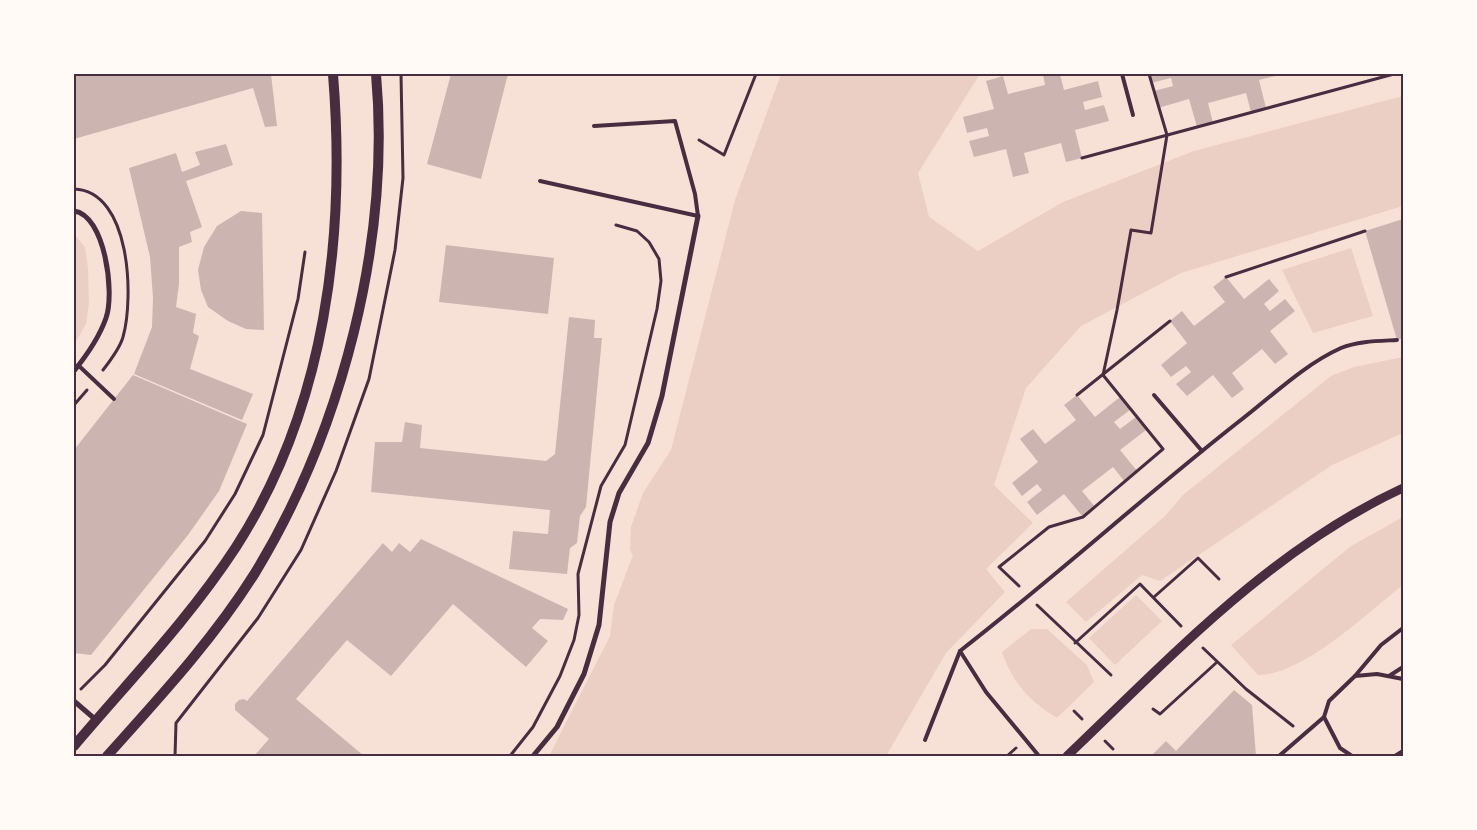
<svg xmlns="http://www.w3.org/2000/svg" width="1477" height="830" viewBox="0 0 1477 830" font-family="Montserrat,sans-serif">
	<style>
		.green { fill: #ebcfc5 }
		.building { fill: #ccb4b1 }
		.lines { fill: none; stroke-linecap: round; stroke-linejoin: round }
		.path { stroke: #4a2c40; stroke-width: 3 }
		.service { stroke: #4a2c40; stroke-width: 4 }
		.minor { stroke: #4a2c40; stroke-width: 5 }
		.tertiary { stroke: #4a2c40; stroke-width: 9 }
		.secondary { stroke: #4a2c40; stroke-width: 10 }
		.neatline { fill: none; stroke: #4a2c40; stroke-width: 2 }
	</style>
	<rect width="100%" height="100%" fill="#f7e1d7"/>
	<g class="green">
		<polygon points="781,74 980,74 918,173 929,217 978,251 1063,202 1194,151 1403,96 1403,206 1181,273 1081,326 1026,388 994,485 1033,523 986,569 1005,592 946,653 886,756 549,756 610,636 614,605 633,555 630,550 631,527 643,493 671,450 735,200"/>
		<polygon points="74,234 85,247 88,268 89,303 86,324 74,345"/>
		<polygon points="1351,248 1373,316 1313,333 1282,270"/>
		<polygon points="1403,357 1403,433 1332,465 1160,581 1142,575 1086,622 1066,602 1165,516 1183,495 1331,376 1354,367"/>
		<path d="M1403,517V585C1368,612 1304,675 1258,675L1231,645L1351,546Z"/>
		<polygon points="1136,595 1162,621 1115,665 1089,638"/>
		<path d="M1031,629H1047L1087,665L1094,682L1057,718C1029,701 1012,682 1002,652Z"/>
	</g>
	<g class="building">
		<polygon points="74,74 271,74 277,126 265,127 253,88 74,139"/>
		<polygon points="451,74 508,74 481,179 427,164"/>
		<polygon points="1043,74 1060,74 1064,90 1098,81 1102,97 1083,102 1085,110 1104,105 1109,121 1075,130 1082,158 1066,162 1061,143 1024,153 1029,173 1013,177 1006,149 974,157 969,141 989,136 987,128 967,133 963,117 994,109 986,81 1003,76 1008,94 1045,85"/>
		<polygon points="1149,74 1283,74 1259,80 1266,108 1251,112 1246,93 1208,103 1213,123 1197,127 1189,99 1158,108 1154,91 1173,86 1171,78 1151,83"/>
		<polygon points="226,144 233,165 186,181 202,227 190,232 192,242 179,247 179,284 176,307 196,314 193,333 199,336 190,369 253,394 242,420 134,374 152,327 153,298 150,257 129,168 176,153 182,172 200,165 195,152"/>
		<polygon points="241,211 262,213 264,330 246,329 228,321 208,307 201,290 198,270 204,247 217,226"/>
		<polygon points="1403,219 1403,338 1397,340 1365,231"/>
		<polygon points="446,245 554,258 548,314 439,302"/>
		<polygon points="1226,277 1244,299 1269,279 1279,291 1264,304 1270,311 1285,299 1295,311 1270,331 1288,354 1275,364 1262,349 1232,373 1244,389 1232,398 1213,375 1187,396 1176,384 1191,372 1186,366 1171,377 1161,365 1187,343 1170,321 1182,311 1194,326 1225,302 1213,287"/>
		<polygon points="569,317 595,320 594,338 602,338 586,507 580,516 577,543 570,548 567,574 509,569 513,531 548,534 550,510 371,492 375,442 402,442 405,422 422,425 420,448 546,461 555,454"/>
		<polygon points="133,375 247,424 219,491 188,535 91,655 74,653 74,450"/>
		<polygon points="1077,395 1095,417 1120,397 1130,410 1114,422 1120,429 1136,417 1146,430 1120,450 1138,472 1125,482 1113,467 1082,491 1095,507 1083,517 1064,494 1037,515 1027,502 1042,490 1037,484 1022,496 1012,483 1038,462 1020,439 1033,429 1045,444 1076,420 1064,405"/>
		<polygon points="421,539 568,609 563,620 540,619 532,628 548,641 526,667 453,604 391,676 347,640 296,699 364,756 254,756 269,739 235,710 235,704 239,700 244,699 247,701 383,543 392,552 399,543 410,552"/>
		<polygon points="1234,690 1252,705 1256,756 1151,756 1166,741 1176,751"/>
	</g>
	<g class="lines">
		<g class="path">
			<polyline points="699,140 724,155 756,74"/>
			<polyline points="1082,158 1394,74"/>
			<path d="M74,189C131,191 134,298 123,337C120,348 110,361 103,370"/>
			<polyline points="1226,277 1365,231"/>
			<polyline points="1077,395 1170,321"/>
			<polyline points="74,405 87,390"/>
			<polyline points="1019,586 999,567 1049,527 1083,517 1163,449 1103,375 1117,310 1131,230 1151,233 1167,135 1149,74"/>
			<polyline points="1154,597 1198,558 1219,579"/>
			<polyline points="1037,605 1111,675"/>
			<polyline points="1075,643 1140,584 1181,626"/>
			<polyline points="1203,648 1246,689 1293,726"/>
			<polyline points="81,689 105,665 205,541 235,494 263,435 298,299 305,252"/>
			<polyline points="1153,709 1160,714 1216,663"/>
			<polyline points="1074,711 1082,719"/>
			<polyline points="1105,741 1113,749"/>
			<polyline points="175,756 176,723 258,618 301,550 336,471 369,379 395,250 403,178 401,74"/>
			<polyline points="510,756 533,727 560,676 574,640 579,615 578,574 601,486 625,445 657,309 661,281 659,259 649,242 637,231 616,225"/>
			<polyline points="1007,756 1016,748"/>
		</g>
		<g class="service">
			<polyline points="1122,74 1133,115"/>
			<polyline points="540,181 698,216 695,194 675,121 594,126"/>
			<polyline points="78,365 114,399"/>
			<polyline points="1154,395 1202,451"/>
			<polyline points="1355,676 1377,674 1403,679"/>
			<polyline points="1389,676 1403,667"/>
			<polyline points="925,740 960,651"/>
			<path d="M1039,756L986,692L960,651C1054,578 1143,497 1237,423C1270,398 1303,365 1341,348C1358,341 1379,341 1397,340"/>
			<polyline points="1279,756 1324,717"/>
			<polyline points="1352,756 1340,748 1324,717 1329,701 1355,676 1381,645 1403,628"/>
			<polyline points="1395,756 1403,751"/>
		</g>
		<g class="minor">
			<path d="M74,211C105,215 115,293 106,318C99,338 87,355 74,371"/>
			<polyline points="74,701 96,720"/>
			<polyline points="533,756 557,727 584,674 599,625 610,522 619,493 648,443 662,396 698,216"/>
		</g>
		<path class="tertiary" d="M1067,756C1171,657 1271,549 1403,488"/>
		<g class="secondary">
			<path d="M74,746C129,681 189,619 236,547C326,407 346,236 333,74"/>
			<path d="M107,756C159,698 213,640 255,573C342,430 391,241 376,74"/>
		</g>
	</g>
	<rect width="1477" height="830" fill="none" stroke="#fffaf5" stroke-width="150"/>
	<rect x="75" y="75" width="1327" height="680" class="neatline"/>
</svg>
